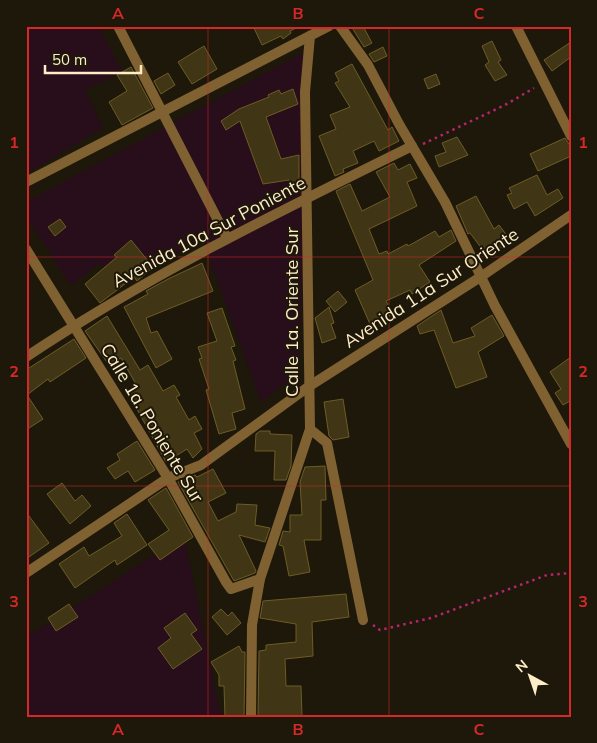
<svg xmlns="http://www.w3.org/2000/svg" width="597" height="743" viewBox="0 0 597 743" font-family="Mulish,sans-serif">
	<style>
		.green { fill: #280d1a }
		.building { fill: #403615; stroke: #6e5c25 }
		.lines { fill: none; stroke-linecap: round; stroke-linejoin: round }
		.path { stroke: #b6246d; stroke-width: 2.5; stroke-dasharray: 2.5 4; stroke-linecap: butt }
		.minor { stroke: #806131; stroke-width: 10 }
		.grid { fill: none; stroke: #d62828; stroke-width: 1; stroke-opacity: 0.55 }
		.labels { text-anchor: middle; stroke-width: 4; stroke-linejoin: round; paint-order: stroke }
		.street-label { font-size: 18px; fill: #ffedc7; stroke: #1d180a }
		.neatline { fill: none; stroke: #d62828; stroke-width: 2 }
		.grid-label { font-size: 16px; text-anchor: middle; font-weight: bold; fill: #d62828 }
	</style>
	<rect width="100%" height="100%" fill="#1d180a"/>
	<g class="green">
		<polygon points="26,26 98,26 123,72 85,90 103,128 26,174"/>
		<polygon points="310,49 299,372 261,402 202,238 126,283 98,264 71,286 26,215 26,202"/>
		<polygon points="184,535 221,717 26,717 26,638"/>
	</g>
	<g class="building">
		<polygon points="253,26 300,26 290,31 291,33 283,39 281,36 262,45"/>
		<polygon points="351,26 363,26 372,43 364,47"/>
		<polygon points="492,41 501,60 498,62 507,75 495,81 485,65 489,62 482,46"/>
		<polygon points="571,42 571,57 552,71 544,60"/>
		<polygon points="204,46 217,69 192,84 178,62"/>
		<polygon points="383,47 387,56 374,62 369,54"/>
		<polygon points="352,64 388,130 392,127 399,141 379,151 374,141 353,151 358,163 343,169 344,172 335,176 319,136 336,129 330,115 350,107 335,83 339,81 335,73"/>
		<polygon points="131,67 153,108 122,125 109,102 127,91 117,75"/>
		<polygon points="168,73 175,85 161,94 154,81"/>
		<polygon points="436,74 440,84 428,89 424,79"/>
		<polygon points="293,89 298,104 266,117 281,159 299,155 299,181 290,184 289,180 263,184 240,121 226,130 221,121 239,109 269,97 268,95 279,90 281,94"/>
		<polygon points="457,137 468,155 439,167 435,156 446,152 442,143"/>
		<polygon points="565,138 571,147 571,156 538,171 530,154"/>
		<polygon points="394,163 398,170 410,164 417,178 407,182 417,206 369,229 379,254 387,251 388,254 407,244 408,246 435,231 439,237 451,230 456,241 419,265 430,282 412,294 410,290 386,301 393,314 370,324 355,290 373,280 336,191 350,184 362,211 390,197 376,172"/>
		<polygon points="537,175 547,195 558,189 563,198 535,216 527,202 514,209 507,195 512,193 509,188"/>
		<polygon points="476,196 494,229 499,225 511,241 488,257 470,233 468,234 456,206"/>
		<polygon points="60,219 66,227 55,236 48,227"/>
		<polygon points="131,240 153,267 137,281 134,277 100,303 85,284 117,257 114,255"/>
		<polygon points="202,263 213,291 146,318 151,333 157,331 172,359 156,368 124,307 148,294 146,291 168,279"/>
		<polygon points="338,291 347,302 335,312 326,301"/>
		<polygon points="329,307 334,323 331,324 336,338 322,343 315,318"/>
		<polygon points="222,308 235,346 231,347 236,360 233,361 245,409 232,413 236,429 219,434 206,390 209,389 199,359 202,358 198,347 217,341 207,313"/>
		<polygon points="441,310 453,343 475,336 471,328 492,315 504,336 478,352 487,377 456,388 434,330 420,334 417,326"/>
		<polygon points="107,316 140,370 148,365 163,391 174,385 180,395 176,397 189,420 195,416 202,429 194,433 202,449 193,458 187,449 166,462 127,391 137,386 121,358 109,365 85,331"/>
		<polygon points="74,339 86,358 50,382 48,379 27,395 43,419 26,430 26,370"/>
		<polygon points="571,357 571,403 570,401 563,405 555,393 561,389 550,372"/>
		<polygon points="343,399 349,437 333,440 329,436 324,402"/>
		<polygon points="260,431 270,431 270,434 292,435 291,466 286,480 274,480 275,451 255,451 256,434"/>
		<polygon points="137,441 155,470 135,482 128,471 115,479 107,468 120,460 117,454"/>
		<polygon points="325,466 326,500 321,500 321,540 304,540 310,572 289,576 283,546 279,545 283,531 290,532 290,515 302,515 300,482 305,467"/>
		<polygon points="213,469 226,493 208,502 218,521 236,512 237,504 257,505 255,525 270,528 265,542 239,535 256,571 255,573 234,581 178,482 195,475 197,477"/>
		<polygon points="62,483 75,501 82,495 91,506 70,524 47,494"/>
		<polygon points="166,488 193,537 160,560 148,544 169,530 148,500"/>
		<polygon points="26,512 49,543 26,559"/>
		<polygon points="127,514 147,545 117,565 115,560 75,588 59,564 84,547 89,556 122,536 114,523"/>
		<polygon points="346,594 349,617 312,622 313,656 285,659 286,686 301,686 302,717 258,717 259,651 266,650 266,645 296,642 296,624 260,618 263,601"/>
		<polygon points="69,604 78,617 56,631 48,618"/>
		<polygon points="221,609 228,616 232,612 241,623 227,635 212,617"/>
		<polygon points="185,613 197,630 191,634 202,649 173,669 158,648 171,638 164,628"/>
		<polygon points="239,646 242,652 245,652 244,717 225,717 224,686 219,686 219,675 211,662"/>
	</g>
	<g class="lines">
		<g class="path">
			<polyline points="423,144 505,105 534,88"/>
			<polyline points="373,625 380,630 431,618 547,575 571,573"/>
		</g>
		<g class="minor">
			<polyline points="118,26 227,238"/>
			<polyline points="340,26 368,65 399,124 445,202 495,306 571,444"/>
			<polyline points="516,26 571,136"/>
			<polyline points="26,182 329,26"/>
			<polyline points="26,249 168,478 226,582 231,589 260,579"/>
			<path d="M26,357C149,275 280,211 412,146"/>
			<polyline points="310,429 327,443 363,620"/>
			<polyline points="26,573 168,478 201,465 308,387 482,276 571,215"/>
			<polyline points="251,717 252,625 260,579 310,429 305,92 310,36"/>
		</g>
	</g>
	<path class="grid" d="M208,26V717M389,26V717M26,257H571M26,486H571"/>
	<g class="labels">
		<g class="street-label">
			<text transform="translate(209 232) rotate(-28)" y="6">Avenida 10a Sur Poniente</text>
			<text transform="translate(431 288) rotate(-33)" y="6">Avenida 11a Sur Oriente</text>
			<text transform="translate(292 312) rotate(-90)" y="6">Calle 1a. Oriente Sur</text>
			<text transform="translate(152 423) rotate(59)" y="6">Calle 1a. Poniente Sur</text>
		</g>
	</g>
	<rect width="597" height="743" fill="none" stroke="#1d180a" stroke-width="55"/>
	<g transform="translate(530 676) rotate(320)" stroke="#1d180a" stroke-width="4" paint-order="stroke">
	<path d="M0-4L9 19L0 12L-9 19Z" fill="#ffedc7"/>
	<text y="-8" font-size="14" font-weight="bold" text-anchor="middle" fill="#ffedc7">N</text>
	</g>
	<path d="M45 65v8h96v-8" fill="none" stroke="#ffedc7" stroke-width="2.5"/>
	<text x="52" y="65" font-size="15" fill="#ffedc7" stroke="#1d180a" stroke-width="4" paint-order="stroke">50 m</text>
	<rect x="28" y="28" width="542" height="688" class="neatline"/>
	<g class="grid-label">
		<text x="118" y="19">A</text>
		<text x="298" y="19">B</text>
		<text x="479" y="19">C</text>
		<text x="14" y="148">1</text>
		<text x="583" y="148">1</text>
		<text x="14" y="377">2</text>
		<text x="583" y="377">2</text>
		<text x="14" y="607">3</text>
		<text x="583" y="607">3</text>
		<text x="118" y="735">A</text>
		<text x="298" y="735">B</text>
		<text x="479" y="735">C</text>
	</g>
</svg>
